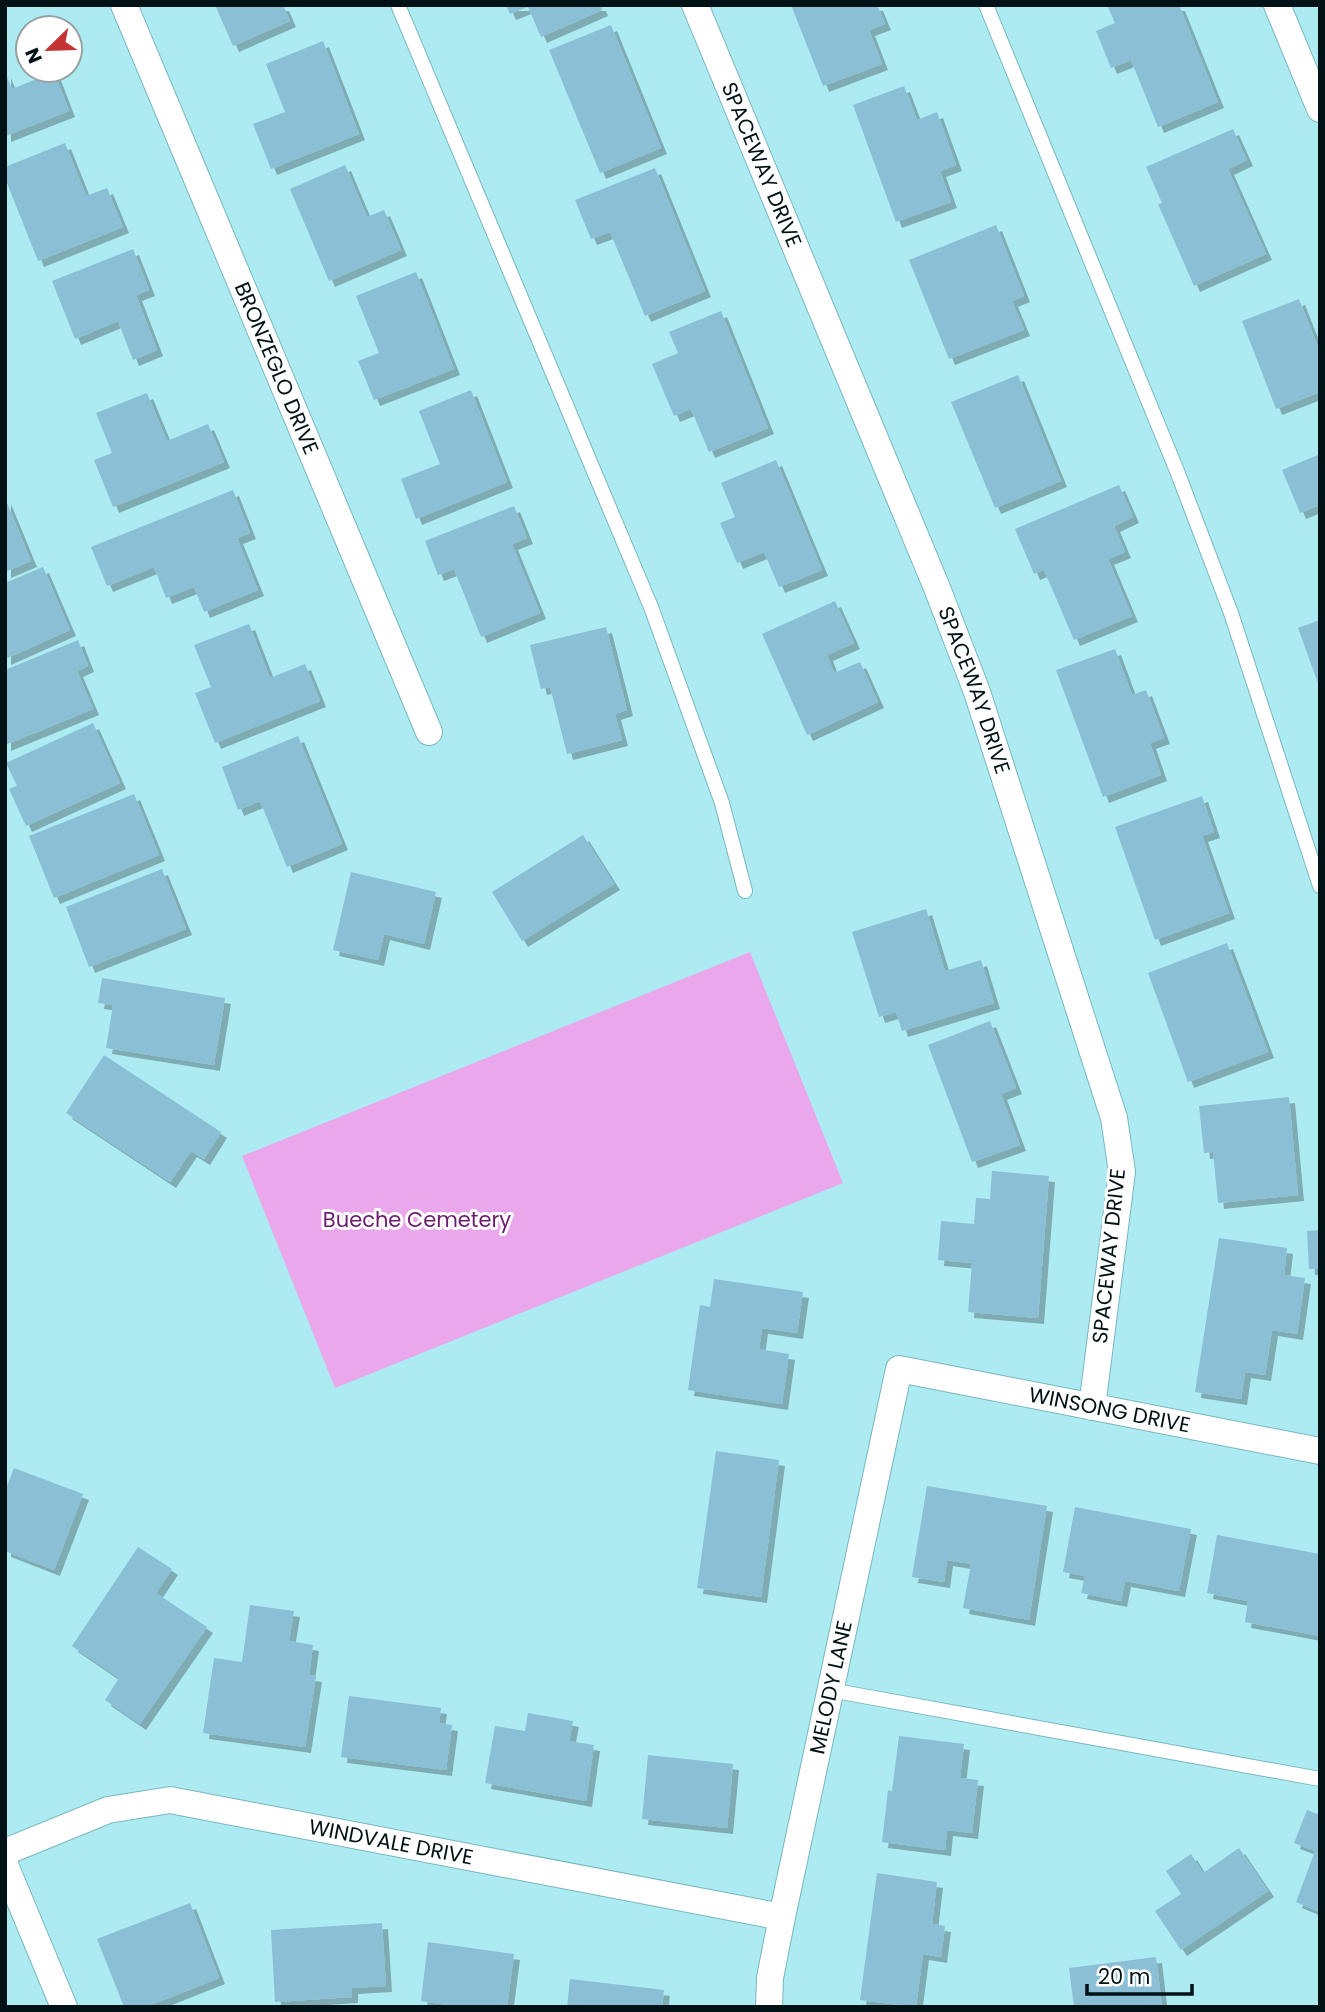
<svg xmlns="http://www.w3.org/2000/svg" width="1325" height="2012" viewBox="0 0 1325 2012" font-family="Poppins,sans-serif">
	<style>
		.green { fill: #eaa7eb }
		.building { fill: #8abfd5; filter: url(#shadow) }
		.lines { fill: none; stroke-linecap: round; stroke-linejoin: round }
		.lane-casing { stroke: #79b6be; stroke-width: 16 }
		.street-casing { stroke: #79b6be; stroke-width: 28 }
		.lane { stroke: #fff; stroke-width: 14 }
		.street { stroke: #fff; stroke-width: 26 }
		.labels { text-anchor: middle; stroke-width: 6; stroke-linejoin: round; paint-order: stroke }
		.street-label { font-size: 21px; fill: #001215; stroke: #fff }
		.park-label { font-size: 21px; fill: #6b1c6e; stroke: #fff }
	</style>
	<defs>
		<filter id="shadow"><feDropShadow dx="6" dy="6" stdDeviation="0" flood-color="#0004"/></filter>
	</defs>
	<rect width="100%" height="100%" fill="#adebf3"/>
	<polygon class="green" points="750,952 843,1183 335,1388 242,1156"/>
	<g class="building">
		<polygon points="215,5 283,5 290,21 233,46"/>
		<polygon points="506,5 600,5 602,10 541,37 528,7 510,14"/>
		<polygon points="791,5 877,5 885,24 869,30 882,64 823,86"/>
		<polygon points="1107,5 1179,5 1218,102 1158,127 1131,60 1111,68 1096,31 1115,23"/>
		<polygon points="611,25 661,148 600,173 549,50"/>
		<polygon points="323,41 359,134 271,169 253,124 285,112 266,64"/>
		<polygon points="5,72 12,89 54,72 69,111 5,136"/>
		<polygon points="904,86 917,120 937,112 956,165 940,171 951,202 896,222 853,105"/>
		<polygon points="1233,129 1247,160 1228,169 1266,254 1194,286 1158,204 1162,203 1146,167"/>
		<polygon points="65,143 86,196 107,188 123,227 38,261 5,178 5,167"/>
		<polygon points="345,165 367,217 384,210 401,250 329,281 290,189"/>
		<polygon points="655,168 705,291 645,316 610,232 591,239 575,200"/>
		<polygon points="996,225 1024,296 1012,301 1024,330 949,359 909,260"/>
		<polygon points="133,249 149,290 136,295 157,350 133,360 118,321 75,339 52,281"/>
		<polygon points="416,272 454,369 374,400 358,361 379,353 356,296"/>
		<polygon points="1299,299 1320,352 1320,392 1276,409 1242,321"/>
		<polygon points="721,311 768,428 709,452 691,409 674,416 652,364 678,353 669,332"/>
		<polygon points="1018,375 1061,481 995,508 951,402"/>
		<polygon points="471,390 507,482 416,519 401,479 440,464 419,411"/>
		<polygon points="147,393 167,441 208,424 224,462 113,507 94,460 112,453 96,413"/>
		<polygon points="1320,454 1320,505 1300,513 1282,470"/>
		<polygon points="776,460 822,570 779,587 764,552 737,563 720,523 735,517 721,483"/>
		<polygon points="1119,485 1133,517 1114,526 1125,552 1108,559 1132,616 1074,640 1044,570 1034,574 1015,529"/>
		<polygon points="233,490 250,533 237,538 258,590 204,612 194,587 166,598 154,567 107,586 91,547"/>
		<polygon points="5,498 31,561 5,572"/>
		<polygon points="514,506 527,538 512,544 540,613 481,637 454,569 438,575 425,541"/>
		<polygon points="43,567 70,630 5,659 5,583"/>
		<polygon points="835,601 854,643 827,655 834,673 860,662 878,702 807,735 762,634"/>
		<polygon points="1320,620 1320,686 1319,686 1298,628"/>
		<polygon points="249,624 270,678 305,664 320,701 215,743 195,693 211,687 194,645"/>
		<polygon points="606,627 627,710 615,714 622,740 567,754 550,687 541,689 530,645"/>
		<polygon points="78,640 88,666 77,671 93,709 5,745 5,670"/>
		<polygon points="1115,649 1132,695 1146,690 1164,738 1150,743 1161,775 1103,797 1056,670"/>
		<polygon points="93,723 120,783 26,826 9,789 17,786 6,763"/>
		<polygon points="298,736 342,844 287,867 260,801 238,810 222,767"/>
		<polygon points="134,794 159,855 54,898 29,836"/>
		<polygon points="1202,796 1214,832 1202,836 1229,913 1155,940 1115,827"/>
		<polygon points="583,835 614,884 522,941 492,892"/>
		<polygon points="162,869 186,929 89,967 66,907"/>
		<polygon points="351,872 436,892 424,944 384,934 378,960 333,950"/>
		<polygon points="926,909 945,971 981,960 994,1003 902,1031 896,1012 879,1017 852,932"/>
		<polygon points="1227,943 1268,1052 1188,1082 1148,973"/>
		<polygon points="102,978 225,998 214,1065 106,1048 113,1005 98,1003"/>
		<polygon points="990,1021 1016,1088 1001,1094 1020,1145 972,1162 928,1045"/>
		<polygon points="104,1055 221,1132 204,1159 191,1151 170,1182 66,1113"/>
		<polygon points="1289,1097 1298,1195 1218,1203 1213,1152 1204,1153 1199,1106"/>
		<polygon points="992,1171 1049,1176 1038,1318 968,1312 972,1263 938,1260 941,1221 974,1224 976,1198 990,1199"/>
		<polygon points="1320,1230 1320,1269 1309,1269 1307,1231"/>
		<polygon points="1219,1238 1287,1248 1284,1275 1305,1278 1297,1334 1272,1330 1265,1375 1245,1372 1241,1399 1195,1392"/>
		<polygon points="714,1279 803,1292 797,1333 762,1328 759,1349 789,1354 782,1404 688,1390 700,1305 710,1307"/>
		<polygon points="716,1451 779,1460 761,1597 697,1588"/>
		<polygon points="14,1468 83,1494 54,1570 5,1551 5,1491"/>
		<polygon points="927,1486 1047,1506 1029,1620 963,1608 971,1564 947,1560 944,1582 912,1577"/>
		<polygon points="1075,1507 1191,1529 1179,1591 1125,1581 1121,1601 1081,1593 1085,1576 1063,1572"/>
		<polygon points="1217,1535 1320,1554 1320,1636 1245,1622 1248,1601 1207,1593"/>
		<polygon points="138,1547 172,1569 156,1593 207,1627 140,1724 105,1700 119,1678 72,1646"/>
		<polygon points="250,1605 294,1611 289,1641 313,1645 309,1675 316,1676 305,1747 203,1733 214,1658 242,1662"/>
		<polygon points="349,1696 441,1708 439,1723 452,1725 446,1770 341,1757"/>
		<polygon points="528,1713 573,1721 569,1741 594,1745 586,1801 485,1783 495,1726 525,1731"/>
		<polygon points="899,1736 964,1744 960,1778 978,1780 972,1833 947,1830 945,1850 882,1842 888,1790 892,1791"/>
		<polygon points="648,1755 733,1764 727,1828 642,1819"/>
		<polygon points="1307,1810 1320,1815 1320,1912 1296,1902 1315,1851 1294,1843"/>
		<polygon points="1239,1848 1268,1891 1181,1950 1155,1911 1181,1894 1166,1871 1191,1854 1203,1873"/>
		<polygon points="877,1873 937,1882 932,1924 945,1926 941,1957 923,1954 916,2007 860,2000"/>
		<polygon points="190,1903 219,1978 146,2007 124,2007 97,1939"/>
		<polygon points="382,1923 386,1986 352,1988 352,1997 275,2002 271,1930"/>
		<polygon points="428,1942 514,1954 507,2007 461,2007 421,2001"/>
		<polygon points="1156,1957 1162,2007 1074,2007 1069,1968"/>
		<polygon points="570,1979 664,1990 662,2007 567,2007"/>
	</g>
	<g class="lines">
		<defs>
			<g id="lane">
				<polyline points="398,5 651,607 722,803 745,891"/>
				<polyline points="986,5 1177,471 1231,613 1320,886"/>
				<polyline points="830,1690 1320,1779"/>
			</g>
			<g id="street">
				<path id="s1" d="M124,5L429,732"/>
				<path id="s2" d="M695,5L937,588L977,692L1114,1118L1122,1172L1092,1407"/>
				<polyline points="1277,5 1320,109"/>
				<path id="s3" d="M5,1852L108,1810L170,1800L782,1917"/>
				<polyline points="5,1865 64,2007"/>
				<path id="s4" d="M769,2007L770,1978L782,1917L899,1369L1320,1451"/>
			</g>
		</defs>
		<use href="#lane" class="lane-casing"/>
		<use href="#street" class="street-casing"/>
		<use href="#lane" class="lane"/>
		<use href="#street" class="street"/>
	</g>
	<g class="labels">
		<g class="street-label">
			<text dy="7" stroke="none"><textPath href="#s2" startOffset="173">SPACEWAY DRIVE</textPath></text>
			<text dy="7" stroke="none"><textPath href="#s1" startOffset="394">BRONZEGLO DRIVE</textPath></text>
			<text dy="7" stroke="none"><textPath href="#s2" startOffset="740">SPACEWAY DRIVE</textPath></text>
			<text transform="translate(1109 1256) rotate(-84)" y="7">SPACEWAY DRIVE</text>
			<text dy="7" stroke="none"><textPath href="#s4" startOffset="866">WINSONG DRIVE</textPath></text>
			<text dy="7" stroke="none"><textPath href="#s4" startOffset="326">MELODY LANE</textPath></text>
			<text dy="7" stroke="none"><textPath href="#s3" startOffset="399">WINDVALE DRIVE</textPath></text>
		</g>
		<g class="park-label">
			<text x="417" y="1227">Bueche Cemetery</text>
		</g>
	</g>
	<rect width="1325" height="2012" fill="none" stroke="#001215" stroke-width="14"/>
	<g transform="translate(49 49) rotate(247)"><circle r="33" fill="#ffffff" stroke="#99a0a1" stroke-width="2"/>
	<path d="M0-5L12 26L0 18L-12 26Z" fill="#c23331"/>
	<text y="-10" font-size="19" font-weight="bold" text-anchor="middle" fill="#001215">N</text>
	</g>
	<path d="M1087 1984v10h105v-10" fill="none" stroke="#001215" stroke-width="3.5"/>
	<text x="1098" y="1984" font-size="21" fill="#001215" stroke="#ffffff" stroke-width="5" paint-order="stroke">20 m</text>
</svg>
